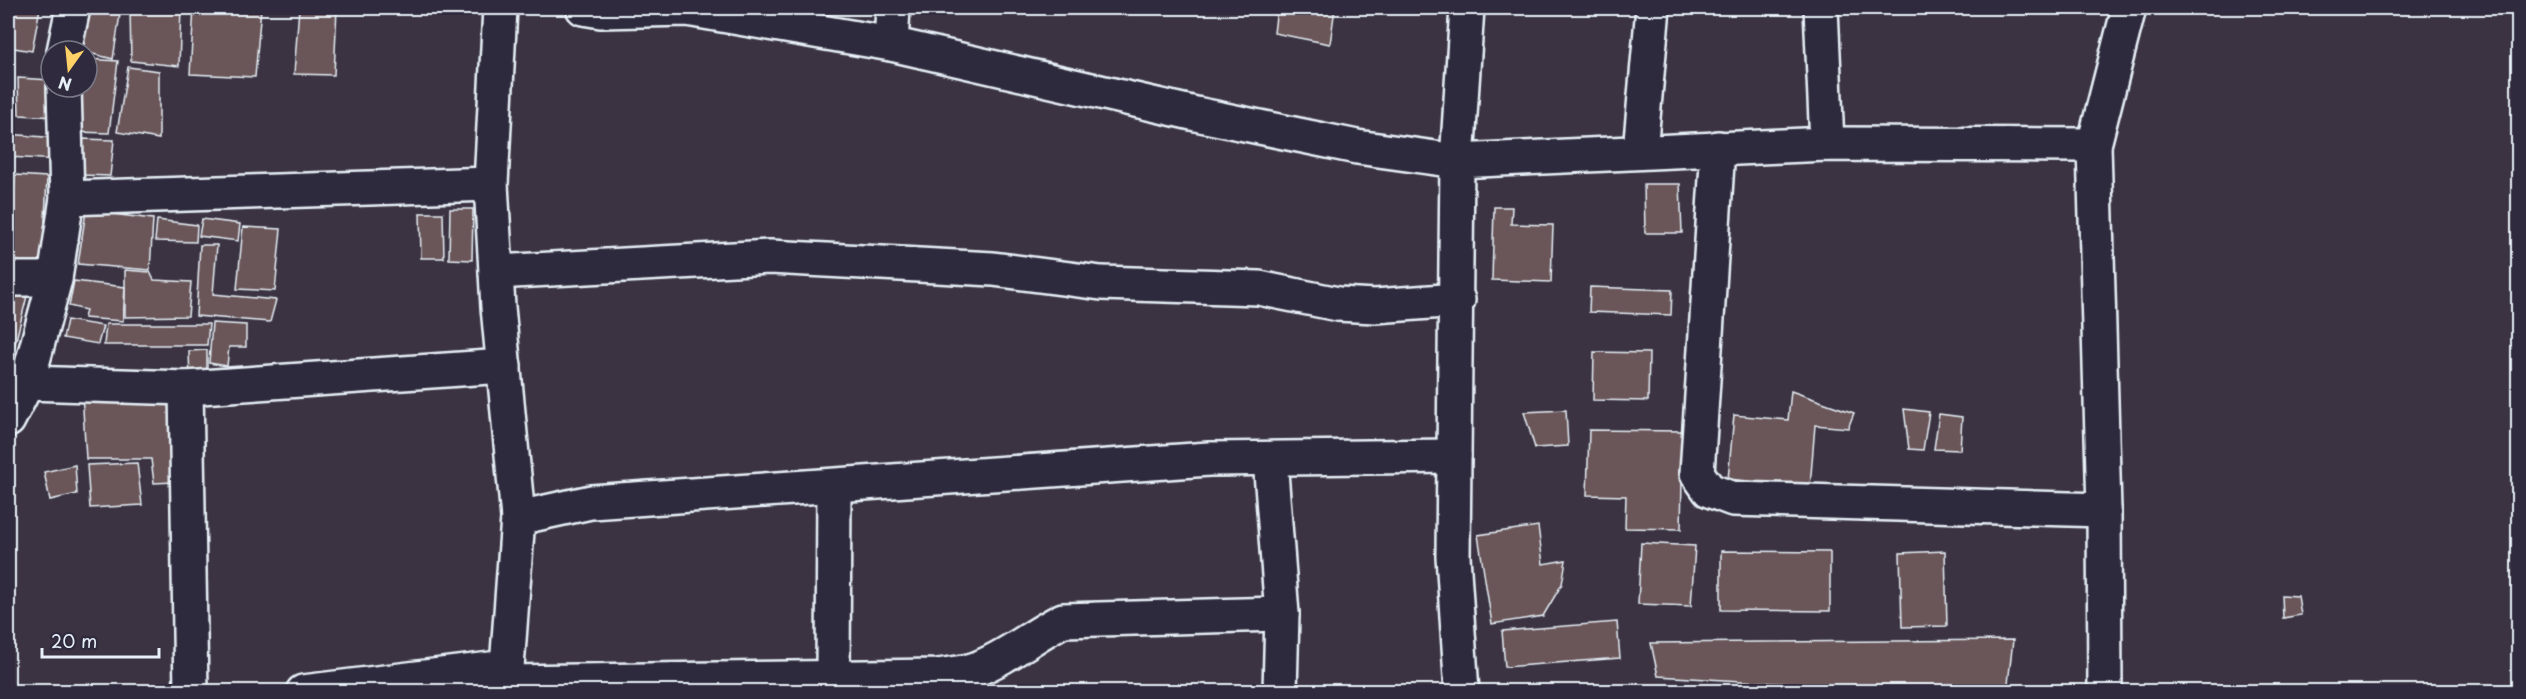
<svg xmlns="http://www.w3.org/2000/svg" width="2526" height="699" viewBox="0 0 2526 699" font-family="'Playpen Sans',sans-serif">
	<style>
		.building { fill: #6a5658; stroke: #e8f1f8; stroke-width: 1.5 }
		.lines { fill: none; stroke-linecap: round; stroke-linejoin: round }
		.minor-casing { stroke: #e8f1f8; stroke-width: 38 }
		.minor { stroke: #2f2a3d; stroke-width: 33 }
	</style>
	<rect width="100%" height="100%" fill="#3b3342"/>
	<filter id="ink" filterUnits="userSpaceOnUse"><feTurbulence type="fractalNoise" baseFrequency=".0167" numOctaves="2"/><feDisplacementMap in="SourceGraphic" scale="12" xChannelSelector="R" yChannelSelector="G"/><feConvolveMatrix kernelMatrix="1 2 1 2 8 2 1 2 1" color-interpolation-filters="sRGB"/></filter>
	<g filter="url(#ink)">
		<g class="building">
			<polygon points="8,8 40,8 32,51 8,47"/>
			<polygon points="83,8 121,8 113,59 81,51"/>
			<polygon points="130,8 181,8 179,66 131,61"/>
			<polygon points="194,8 261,8 255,77 190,74"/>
			<polygon points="299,8 337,8 334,75 294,74"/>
			<polygon points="1277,8 1335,8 1330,44 1274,33"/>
			<polygon points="87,59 118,61 109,133 75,132 78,87 87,87"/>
			<polygon points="128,67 159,71 159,139 117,132"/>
			<polygon points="18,78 51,80 57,117 19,115"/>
			<polygon points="8,134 56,138 57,160 10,157 8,202"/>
			<polygon points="81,139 114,140 110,176 82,175"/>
			<polygon points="15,175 47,177 43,262 8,260 8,221 13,221"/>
			<polygon points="1644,184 1680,184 1682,233 1645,233"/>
			<polygon points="1494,207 1512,207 1511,224 1553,225 1551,282 1492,280"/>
			<polygon points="450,209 473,209 472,260 449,259"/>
			<polygon points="86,211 153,219 150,270 78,264"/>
			<polygon points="420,213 443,213 444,258 421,258"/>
			<polygon points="202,219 240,224 238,241 199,236"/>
			<polygon points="157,220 197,225 196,242 155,241"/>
			<polygon points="243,227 281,229 275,291 237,289"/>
			<polygon points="200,245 217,245 213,294 276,300 270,322 196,316"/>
			<polygon points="125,270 150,272 154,280 191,282 188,316 125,317"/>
			<polygon points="74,281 125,287 123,321 84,318 86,310 69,306"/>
			<polygon points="1590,287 1672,290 1671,315 1589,312"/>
			<polygon points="8,296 27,296 13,352 8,352"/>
			<polygon points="67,320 103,326 98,344 63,338"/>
			<polygon points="212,323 246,325 246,347 229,347 227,366 209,363"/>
			<polygon points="106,324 209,324 207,345 104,345"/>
			<polygon points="207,350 207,382 190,381 189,351"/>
			<polygon points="1594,352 1649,353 1648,401 1593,400"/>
			<polygon points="1791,391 1854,413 1848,428 1815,425 1810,487 1728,479 1734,415 1788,420"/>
			<polygon points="82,393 170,397 174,482 154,483 151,459 86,459"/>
			<polygon points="1904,409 1929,412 1923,450 1909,449"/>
			<polygon points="1566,410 1568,446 1535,448 1524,412"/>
			<polygon points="1939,414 1962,417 1960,450 1934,449"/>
			<polygon points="1589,430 1683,431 1681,529 1625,528 1626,496 1587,495"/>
			<polygon points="137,463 142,505 90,508 87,465"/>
			<polygon points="75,465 77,494 50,500 44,472"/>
			<polygon points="1538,526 1543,564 1566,560 1562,584 1543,616 1492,624 1478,535"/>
			<polygon points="1641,543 1695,546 1691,606 1638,604"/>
			<polygon points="1721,551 1830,552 1830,611 1721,610"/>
			<polygon points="1945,551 1947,626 1902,627 1900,553"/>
			<polygon points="2282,595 2298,596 2301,615 2283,618"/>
			<polygon points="1617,622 1620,658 1505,667 1502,631"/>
			<polygon points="2013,640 2007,692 1924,692 1658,676 1651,643"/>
		</g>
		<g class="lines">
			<defs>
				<g id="minor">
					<polyline points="500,8 491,184 498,307 518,518 507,667 508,692"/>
					<polyline points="583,8 601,11 687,9 891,44 1196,114 1357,147 1457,161 1827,144 2094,145"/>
					<polyline points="1821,8 1827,144"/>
					<polyline points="891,44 893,8"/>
					<polyline points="64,51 73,8"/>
					<polyline points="1718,148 1697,473 1709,490 1733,499 2104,510"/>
					<polyline points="1640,151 1653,8"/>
					<polyline points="67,198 491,184"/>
					<polyline points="496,272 770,257 993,269 1101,283 1259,288 1338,304 1375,306 1458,300"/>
					<polyline points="8,279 55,279"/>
					<polyline points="27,383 186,388 504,366"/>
					<polyline points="186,388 191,692"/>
					<polyline points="8,420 27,383 55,279 67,198 64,87"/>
					<polyline points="1270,459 1282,614 1280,692"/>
					<polyline points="518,518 591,502 1209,459 1454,456"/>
					<polyline points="833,677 834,486"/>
					<path d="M508,682L938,676C950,674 964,673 976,669C1008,657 1033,635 1063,620L1282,614"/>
					<polyline points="303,692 507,667"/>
					<polyline points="1462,692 1453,556 1457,161 1467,8"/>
					<polyline points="2105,692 2104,510 2094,145 2129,8"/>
				</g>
			</defs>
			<use href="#minor" class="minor-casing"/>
			<use href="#minor" class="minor"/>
		</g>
	</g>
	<rect width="2526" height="699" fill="none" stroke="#2f2a3d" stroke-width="30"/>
	<rect x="15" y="15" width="2496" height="669" fill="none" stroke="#e8f1f8" stroke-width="2" filter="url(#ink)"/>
	<g transform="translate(69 69) rotate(195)"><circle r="28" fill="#2f2a3d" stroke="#797a88" stroke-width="1.5"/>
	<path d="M0-4.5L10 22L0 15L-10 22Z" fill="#ffd166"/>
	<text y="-9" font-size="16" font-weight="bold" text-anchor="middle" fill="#e8f1f8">N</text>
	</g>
	<path d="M42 648v9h117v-9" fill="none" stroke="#e8f1f8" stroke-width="3"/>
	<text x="51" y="648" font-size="18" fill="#e8f1f8" stroke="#2f2a3d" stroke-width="4.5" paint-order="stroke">20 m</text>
</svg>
